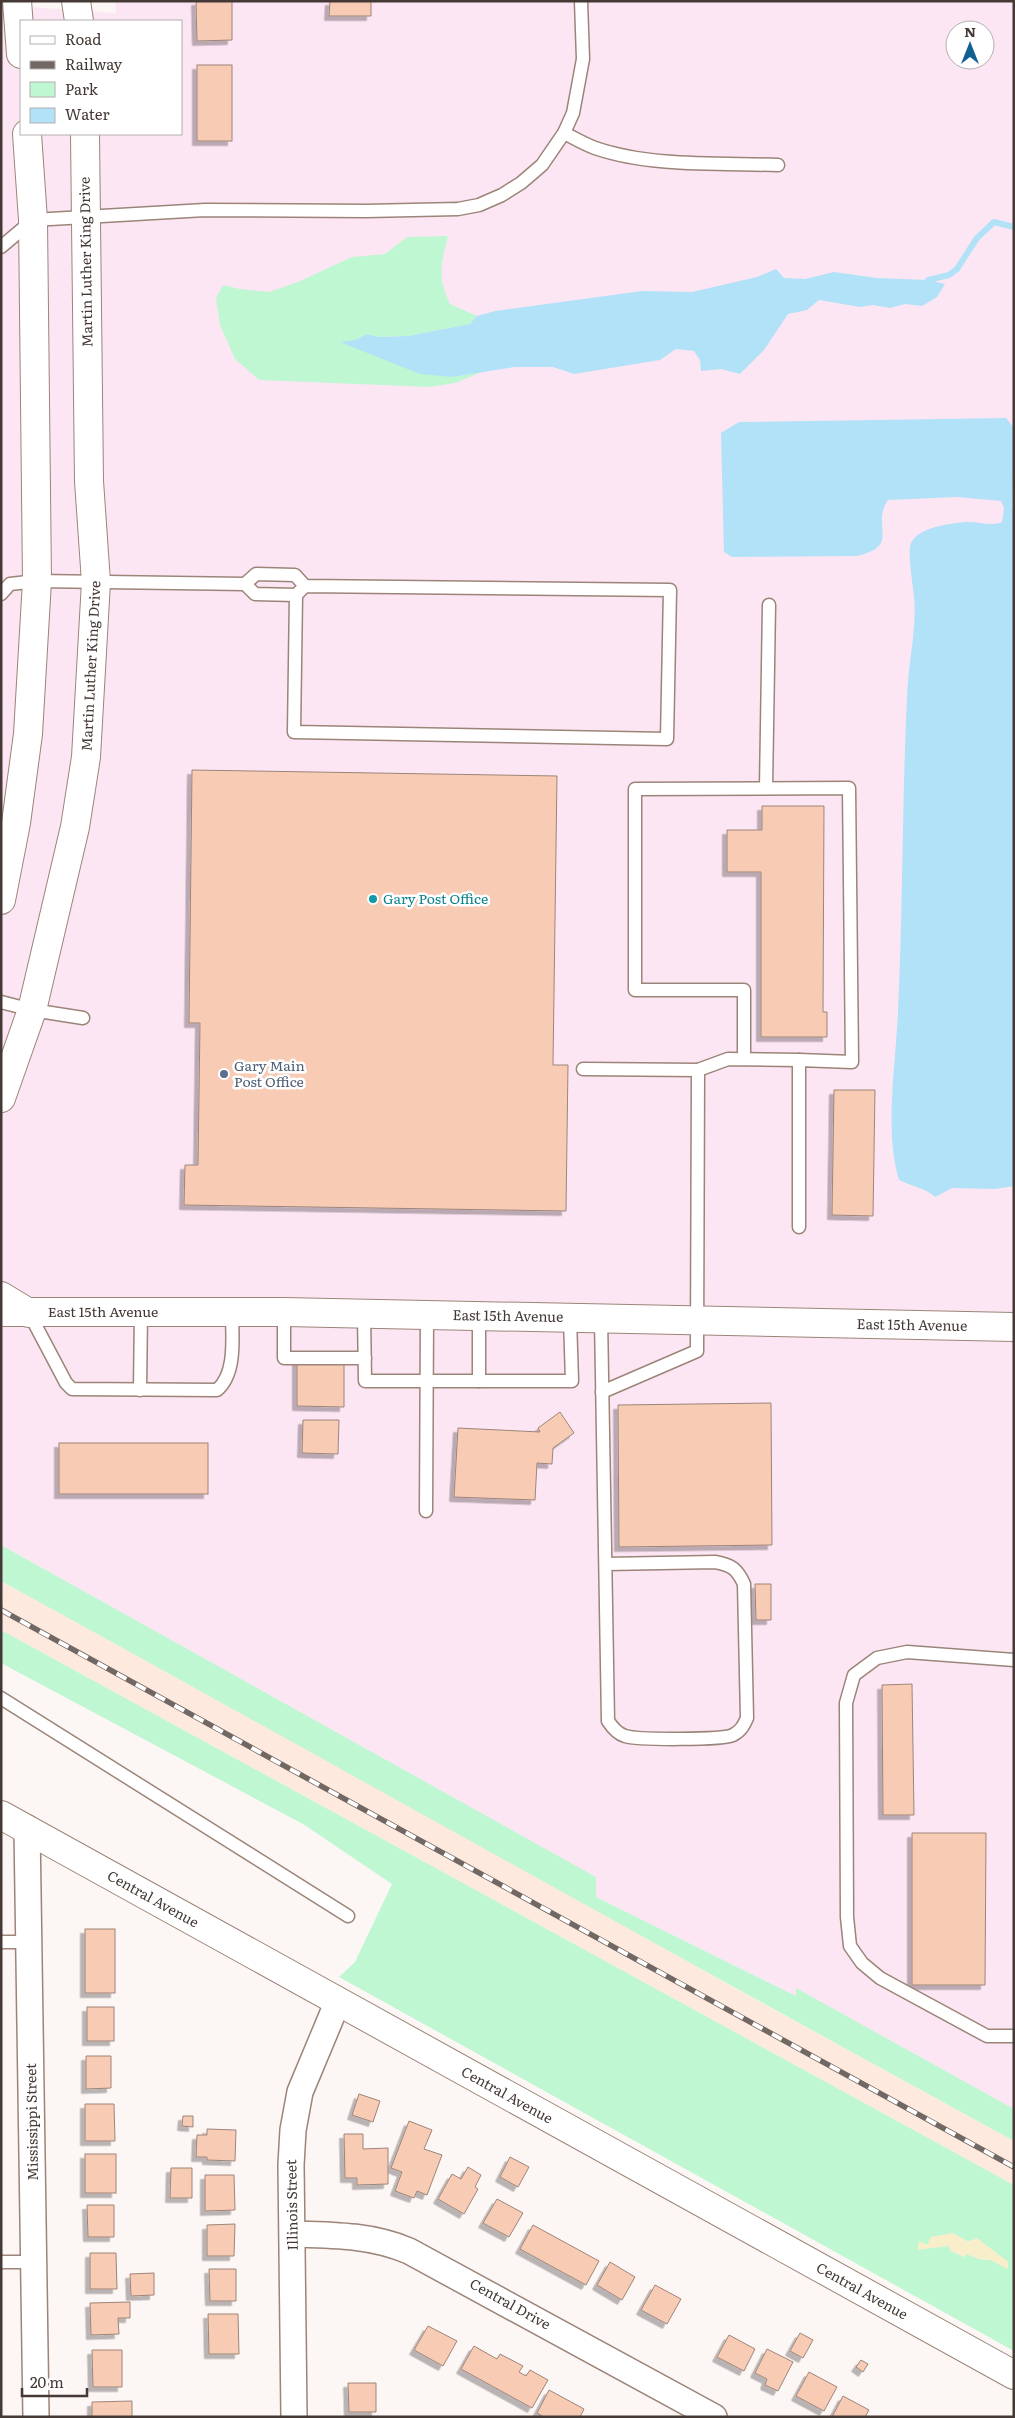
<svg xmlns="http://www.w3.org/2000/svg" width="1015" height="2418" viewBox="0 0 1015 2418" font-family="Literata,serif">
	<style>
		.built { fill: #fde9de }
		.industrial { fill: #fde6f3; fill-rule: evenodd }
		.green { fill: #bff7d3; fill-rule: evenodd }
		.sand { fill: #f8eec9 }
		.water { fill: #b1e2f8 }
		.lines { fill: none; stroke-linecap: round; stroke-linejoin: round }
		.stream { stroke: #b1e2f8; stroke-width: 6 }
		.building { fill: #f8cbb5; stroke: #9d8579; filter: url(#shadow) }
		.service-casing { stroke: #9c8478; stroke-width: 15 }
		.minor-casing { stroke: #9c8478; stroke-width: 28 }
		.tertiary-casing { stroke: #9c8478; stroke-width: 30 }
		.secondary-casing { stroke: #9c8478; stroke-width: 30 }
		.service { stroke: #fff; stroke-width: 12 }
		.minor { stroke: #fff; stroke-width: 25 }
		.tertiary { stroke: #fff; stroke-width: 28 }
		.secondary { stroke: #fff; stroke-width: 28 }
		.rail-casing { stroke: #716763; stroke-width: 5.5 }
		.rail { stroke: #fff; stroke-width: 4; stroke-dasharray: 11; stroke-linecap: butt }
		.culture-dot { fill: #0f9aa8; stroke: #fff; stroke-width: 2 }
		.service-dot { fill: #5c6f8a; stroke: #fff; stroke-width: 2 }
		.labels { text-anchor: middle; stroke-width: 5; stroke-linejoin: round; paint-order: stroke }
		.street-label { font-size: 14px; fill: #443934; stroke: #fff }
		.culture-label { font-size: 14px; fill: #0d838f; stroke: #fff; text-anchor: start }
		.service-label { font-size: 14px; fill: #4e5e75; stroke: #fff; text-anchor: start }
	</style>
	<defs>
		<filter id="shadow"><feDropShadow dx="-4.5" dy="4.5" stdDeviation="0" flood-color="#0004"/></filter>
	</defs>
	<rect width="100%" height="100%" fill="#fcf6f4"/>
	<polygon class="built" points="1,1581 412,1807 758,2001 1014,2141 1014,2185 1,1630"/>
	<path class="industrial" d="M115,1H1014V2109L797,1989L796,1996L596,1897L595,1877L1,1545V5L116,13ZM21,21H181V134H21ZM955,30H985V60H955Z"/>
	<g class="green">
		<path d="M448,236C441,265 437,276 450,304L477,316L470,324L408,336L379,337L367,334L355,340L342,342L452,377L482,372L455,383L430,387L259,380L235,359L220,325L216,298L223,285L240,289L269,292L298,282L352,257L385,254L407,237Z"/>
		<path d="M1,1545L596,1877V1897L796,1996V1988L1014,2109V2141C675,1956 339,1767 1,1581Z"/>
		<path d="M1,1630L1014,2185V2351L339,1977L355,1962L392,1884L303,1824L1,1663ZM977,2239L1008,2262V2269L991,2260L979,2259L966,2253L965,2257L951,2251L949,2246L917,2249C936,2241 958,2246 977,2239Z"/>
	</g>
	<polygon class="sand" points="953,2233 969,2242 977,2238 1008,2262 1008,2269 991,2260 979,2259 966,2254 965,2257 951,2251 949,2246 917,2250 919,2241 927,2245 931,2237"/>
	<g class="water">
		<polygon points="776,269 784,278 805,279 834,272 877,278 928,280 945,284 937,297 922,306 905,304 890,308 873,305 860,307 819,300 807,310 788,314 764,350 740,374 721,369 701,371 700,360 694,351 676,349 660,360 574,374 553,367 515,367 452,377 420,374 340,342 355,340 367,334 379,337 408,336 470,324 477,316 495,311 642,291 692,292 757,277"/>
		<path d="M1006,418L1014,428L1012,507L1014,516V1186L995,1189L952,1188L935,1197C926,1188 911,1186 899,1180C884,1131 896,1063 898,1011C903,907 902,802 907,697C908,663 917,630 914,596C913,585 907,552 911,543C919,527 948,524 965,522C978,521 990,527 1002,522L1004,508L1001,501L957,497L888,500C870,527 902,545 857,556L732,557L724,552L721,433L739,422Z"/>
	</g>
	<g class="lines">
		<polyline class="stream" points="928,280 949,275 957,269 977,238 994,222 1014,227"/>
	</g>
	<g class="building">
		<polygon points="196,1 232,1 232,40 197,41"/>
		<polygon points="330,1 371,1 371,16 329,16"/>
		<rect x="197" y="65" width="35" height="76"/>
		<polygon points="192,770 557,776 553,1065 568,1065 566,1211 184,1205 185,1165 198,1165 200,1023 189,1023"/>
		<polygon points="762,806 824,806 823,1012 827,1012 827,1037 761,1037 761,872 727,872 727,830 762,830"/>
		<polygon points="834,1090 875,1090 873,1216 832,1215"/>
		<polygon points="297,1356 344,1357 344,1407 297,1406"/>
		<polygon points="771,1403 772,1545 619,1547 618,1405"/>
		<polygon points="560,1412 574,1433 553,1448 552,1464 537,1463 535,1500 454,1497 458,1428 540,1432 538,1428"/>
		<polygon points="303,1420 339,1420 338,1454 302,1453"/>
		<rect x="59" y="1443" width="149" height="51"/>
		<polygon points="755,1584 771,1584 771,1620 756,1620"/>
		<polygon points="912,1684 914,1815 883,1815 882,1685"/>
		<polygon points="912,1833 986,1833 985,1985 912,1985"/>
		<rect x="85" y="1929" width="30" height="64"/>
		<rect x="87" y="2007" width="27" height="34"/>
		<polygon points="86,2056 111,2056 111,2088 86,2089"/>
		<polygon points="359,2094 380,2101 373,2122 352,2115"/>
		<polygon points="85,2104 114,2104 115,2141 85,2141"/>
		<polygon points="183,2116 193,2116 193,2127 182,2126"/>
		<polygon points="409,2121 432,2130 424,2149 442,2155 427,2195 417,2191 414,2198 395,2191 402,2172 391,2168"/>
		<polygon points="207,2129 236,2130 235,2161 207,2160 207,2157 196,2157 197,2135 207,2135"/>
		<polygon points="344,2134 363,2134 363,2149 388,2148 388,2184 357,2185 357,2178 345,2178"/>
		<rect x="85" y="2154" width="31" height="39"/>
		<polygon points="510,2157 529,2167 518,2187 500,2177"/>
		<polygon points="468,2167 481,2175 475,2187 478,2189 464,2214 438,2199 452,2174 461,2179"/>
		<polygon points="171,2168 192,2168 192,2198 170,2198"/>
		<polygon points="205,2175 234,2175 235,2210 205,2211"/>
		<polygon points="497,2199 523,2213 509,2237 483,2223"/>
		<polygon points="87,2205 114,2205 114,2237 88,2237"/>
		<polygon points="235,2224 234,2256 207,2256 207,2225"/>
		<polygon points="533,2225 599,2261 586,2285 520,2249"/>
		<polygon points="90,2253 116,2253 117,2289 90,2289"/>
		<polygon points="610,2262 635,2277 622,2300 597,2285"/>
		<polygon points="209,2269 236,2269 236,2301 210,2301"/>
		<polygon points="154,2273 154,2295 131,2296 130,2274"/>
		<polygon points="655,2285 681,2299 667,2324 641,2310"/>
		<polygon points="130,2302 130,2318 118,2318 119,2334 91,2335 90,2303"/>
		<polygon points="208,2314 238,2314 239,2354 209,2354"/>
		<polygon points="428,2326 457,2341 443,2366 414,2350"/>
		<polygon points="800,2333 813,2340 803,2358 790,2351"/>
		<polygon points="729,2335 755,2349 744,2371 717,2357"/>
		<polygon points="474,2346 497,2359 500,2354 523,2366 519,2372 526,2376 530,2370 548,2380 532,2408 461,2369"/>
		<polygon points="767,2349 793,2362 778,2391 765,2385 767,2379 755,2373"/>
		<polygon points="92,2350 122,2350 122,2387 93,2387"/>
		<polygon points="861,2360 868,2364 863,2372 856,2367"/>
		<polygon points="809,2372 837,2387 824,2411 796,2396"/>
		<polygon points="348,2383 376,2383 376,2412 349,2412"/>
		<polygon points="549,2390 584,2409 580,2417 544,2417 537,2413"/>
		<polygon points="843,2396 869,2410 865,2417 832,2417"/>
		<polygon points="132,2401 132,2417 92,2417 92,2402"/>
	</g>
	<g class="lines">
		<defs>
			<g id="service">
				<path d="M564,133C574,138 584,144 595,148C650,167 720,163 778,165"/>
				<polyline points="1,247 33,220 205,210 366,211 458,209 479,205 502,195 521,183 542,165 564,133 573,113 583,59 581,1"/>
				<polyline points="245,584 255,594 296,595"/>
				<polyline points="1,594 10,584 37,581 245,584 256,574 295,575 305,586 670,590 667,739 294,732 296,595 305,586"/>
				<polyline points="766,788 769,605"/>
				<polyline points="1,1002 32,1010 83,1018"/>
				<polyline points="744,1059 744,990 635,990 635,789 849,788 852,1062 799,1060 799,1227"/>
				<polyline points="583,1069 698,1070 697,1351 602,1392"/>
				<polyline points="698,1070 728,1059 799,1060"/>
				<polyline points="284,1312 284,1358 365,1358"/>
				<path d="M29,1313L66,1383L72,1389L217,1390C237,1373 232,1336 232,1312"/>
				<polyline points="364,1314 365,1381 572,1381 570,1318"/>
				<polyline points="479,1316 479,1381"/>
				<path d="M601,1318L608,1721C612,1727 618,1734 625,1736C637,1740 723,1740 733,1735C741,1731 744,1725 747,1718L744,1584C737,1569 732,1565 715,1562L606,1564"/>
				<polyline points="140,1390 141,1312"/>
				<polyline points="426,1511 427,1315"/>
				<polyline points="1014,1660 907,1652 877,1658 854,1675 846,1703 847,1917 850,1946 862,1963 880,1978 987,2036 1014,2036"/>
				<polyline points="1,1698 348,1916"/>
				<polyline points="1,1942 29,1942"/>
				<polyline points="1,2262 35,2262"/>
			</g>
			<g id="minor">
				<polyline points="27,1828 36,2417"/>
				<path d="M293,2234C333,2235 372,2235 409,2251L714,2417"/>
				<polyline points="294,2417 291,2165 293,2130 300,2092 338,2001"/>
			</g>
			<polyline id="tertiary" points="1,1312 284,1312 1014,1327"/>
			<g id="secondary">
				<polyline points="17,1 21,54"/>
				<polyline points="76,1 79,21"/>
				<polyline points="1,900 16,823 28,734 37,581 33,220 27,134"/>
				<polyline points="1,1098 32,1010 75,827 86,757 96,582 89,481 85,134"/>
				<polyline points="1,1296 29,1313"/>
				<polyline points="1,1815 1014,2375"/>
			</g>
		</defs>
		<use href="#service" class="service-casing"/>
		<use href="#minor" class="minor-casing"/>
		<use href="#tertiary" class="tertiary-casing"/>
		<use href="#secondary" class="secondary-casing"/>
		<use href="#service" class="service"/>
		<use href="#minor" class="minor"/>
		<use href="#tertiary" class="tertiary"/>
		<use href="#secondary" class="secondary"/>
		<defs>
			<polyline id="rail" points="1,1610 1014,2167"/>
		</defs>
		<use href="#rail" class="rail-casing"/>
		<use href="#rail" class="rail"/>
	</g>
	<circle class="culture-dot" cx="373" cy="899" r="5"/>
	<circle class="service-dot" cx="224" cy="1074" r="5"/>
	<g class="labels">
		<g class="street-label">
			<text transform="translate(86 262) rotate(-91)" y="5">Martin Luther King Drive</text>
			<text transform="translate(91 666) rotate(-87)" y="5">Martin Luther King Drive</text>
			<text x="103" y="1317">East 15th Avenue</text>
			<text transform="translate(508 1316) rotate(1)" y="5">East 15th Avenue</text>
			<text transform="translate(912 1325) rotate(1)" y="5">East 15th Avenue</text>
			<text transform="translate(153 1899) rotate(29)" y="5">Central Avenue</text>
			<text transform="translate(507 2095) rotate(29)" y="5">Central Avenue</text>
			<text transform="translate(32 2122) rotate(-91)" y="5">Mississippi Street</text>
			<text transform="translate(292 2205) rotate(-91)" y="5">Illinois Street</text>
			<text transform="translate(862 2291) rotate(29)" y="5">Central Avenue</text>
			<text transform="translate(510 2304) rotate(29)" y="5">Central Drive</text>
		</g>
		<g class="culture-label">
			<text x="383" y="904">Gary Post Office</text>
		</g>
		<g class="service-label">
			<text x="234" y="1071">Gary Main<tspan x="234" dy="16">Post Office</tspan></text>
		</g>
	</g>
	<rect width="1015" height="2418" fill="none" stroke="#443934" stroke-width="5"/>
	<rect x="20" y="20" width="162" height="115" fill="#ffffff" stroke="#b4b0ae"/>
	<rect x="30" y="36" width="25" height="8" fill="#ffffff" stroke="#b4b0ae"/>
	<text x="65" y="45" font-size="15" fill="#443934">Road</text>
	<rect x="30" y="61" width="25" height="8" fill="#716763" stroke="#b4b0ae"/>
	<text x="65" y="70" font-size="15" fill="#443934">Railway</text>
	<rect x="30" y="82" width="25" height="15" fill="#bff7d3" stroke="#b4b0ae"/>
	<text x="65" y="95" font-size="15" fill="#443934">Park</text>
	<rect x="30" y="108" width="25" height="15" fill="#b1e2f8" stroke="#b4b0ae"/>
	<text x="65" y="120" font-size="15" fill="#443934">Water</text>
	<g transform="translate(970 45)"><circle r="24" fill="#ffffff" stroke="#b4b0ae"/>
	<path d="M0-4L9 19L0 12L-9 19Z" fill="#125f92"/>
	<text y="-8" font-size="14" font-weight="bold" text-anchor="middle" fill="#443934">N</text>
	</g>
	<path d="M22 2388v8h65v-8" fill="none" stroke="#443934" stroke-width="2.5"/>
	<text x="30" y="2388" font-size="15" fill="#443934" stroke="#ffffff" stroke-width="4" paint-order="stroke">20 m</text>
</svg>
